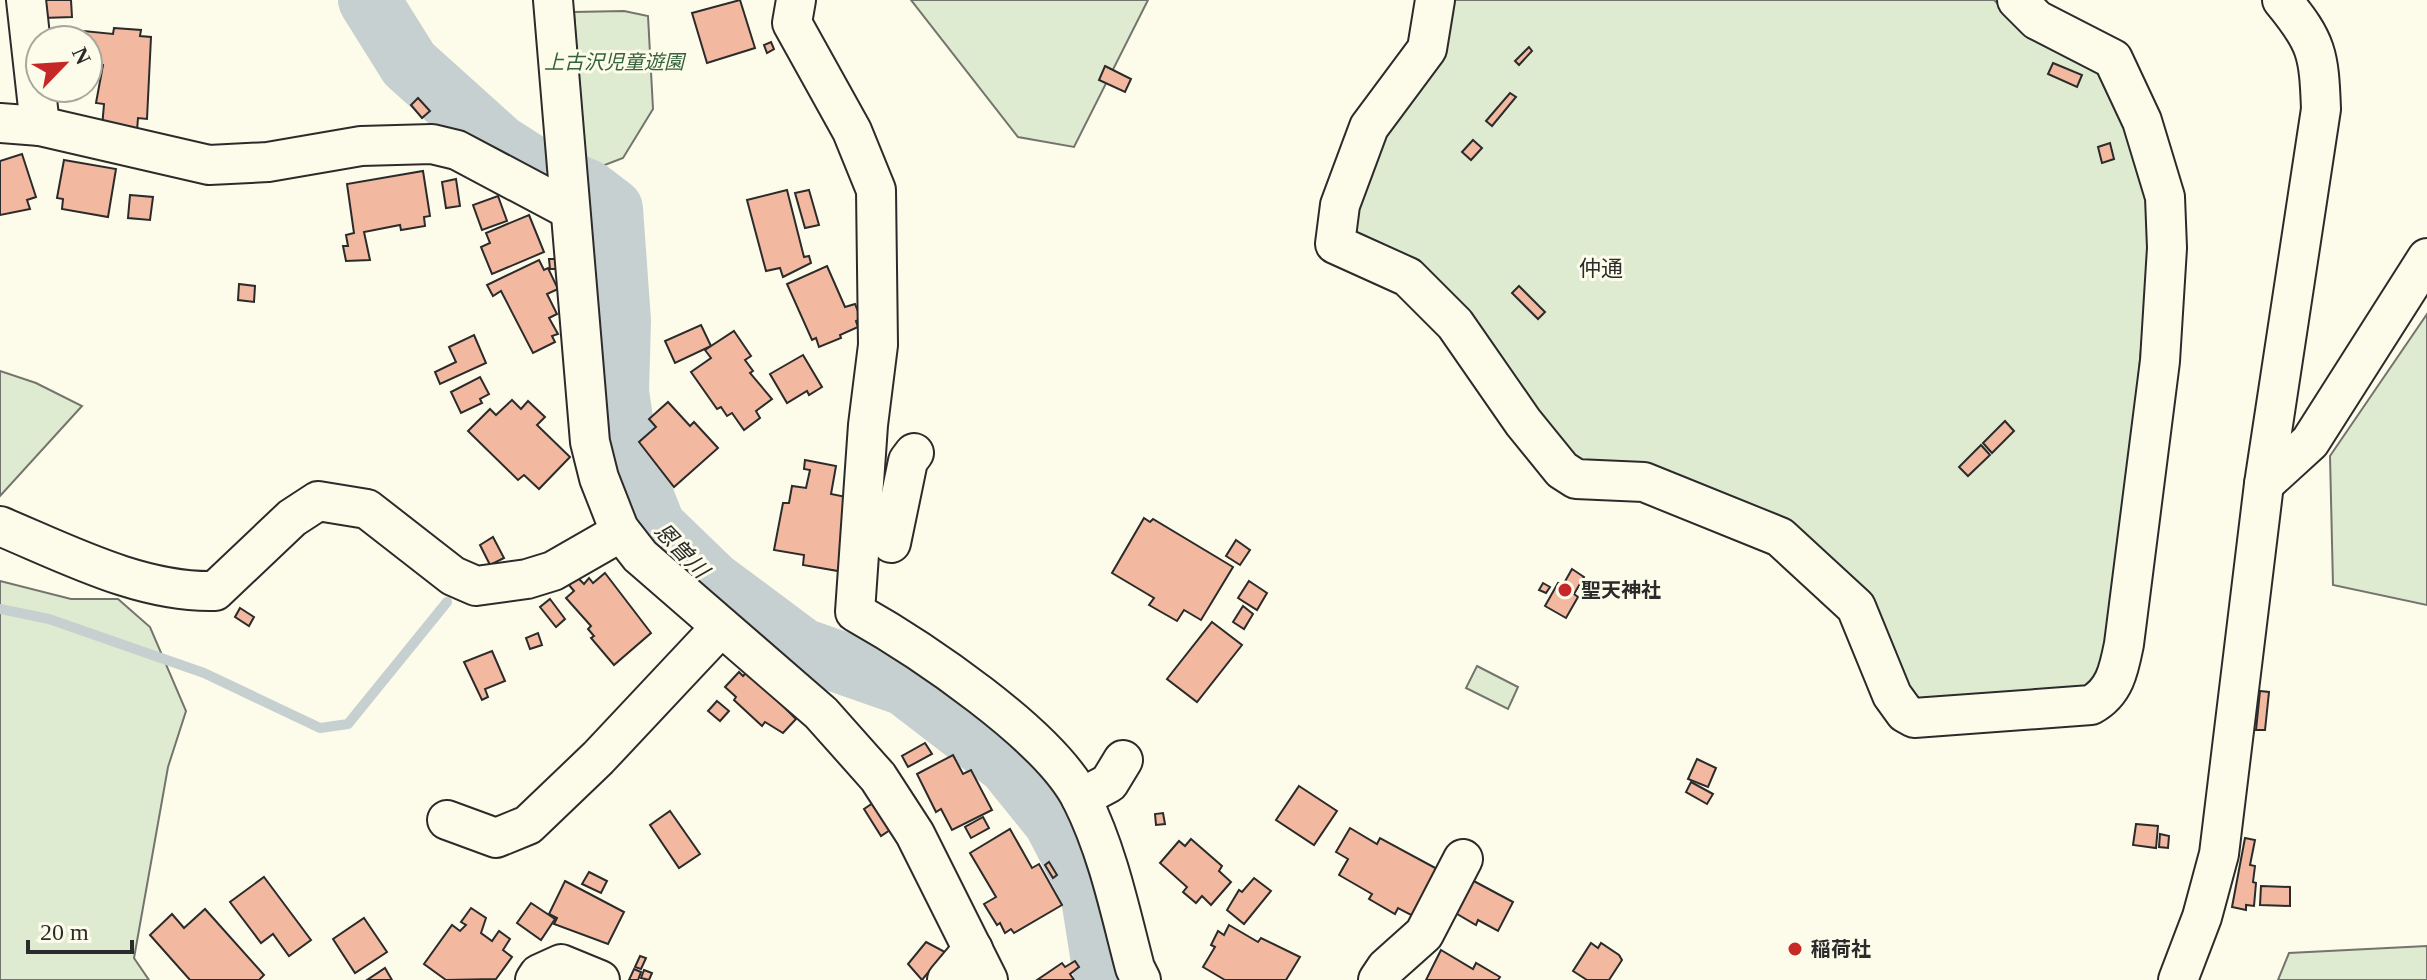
<svg xmlns="http://www.w3.org/2000/svg" width="2427" height="980" viewBox="0 0 2427 980" font-family="'Times New Roman','Noto Sans JP',serif">
	<style>
		.green { fill: #deebd1; stroke: #74746e; stroke-width: 2 }
		.lines { fill: none; stroke-linecap: round; stroke-linejoin: round }
		.stream { stroke: #c7d0d0; stroke-width: 10 }
		.river { stroke: #c7d0d0; stroke-width: 62 }
		.building { fill: #f2b8a0; stroke: #2b2b2b; stroke-width: 2 }
		.minor-casing { stroke: #2b2b2b; stroke-width: 42 }
		.minor { stroke: #fdfbea; stroke-width: 38 }
		.poi-dot { fill: #c62828; stroke: #fdfbea; stroke-width: 3 }
		.labels { text-anchor: middle; stroke-width: 6; stroke-linejoin: round; paint-order: stroke }
		.park-label { font-size: 20px; font-style: italic; fill: #34623c; stroke: #fdfbea }
		.poi-label { font-size: 20px; font-weight: bold; fill: #2b2b2b; stroke: #fdfbea; text-anchor: start }
		.neighbourhood-label { font-size: 22px; fill: #2b2b2b; stroke: #fdfbea }
		.water-label { font-size: 22px; font-style: italic; fill: #2b2b2b; stroke: #fdfbea }
	</style>
	<rect width="100%" height="100%" fill="#fdfbea"/>
	<g class="green">
		<polygon points="911,0 1148,0 1074,147 1018,137"/>
		<polygon points="1447,0 1994,0 2019,24 2099,63 2139,165 2152,230 2112,663 2104,684 1914,710 1855,591 1570,464 1346,228 1377,144"/>
		<polygon points="624,11 648,16 653,109 623,158 584,173 574,12"/>
		<polygon points="2427,314 2427,605 2333,585 2330,456"/>
		<polygon points="0,371 36,383 82,406 0,496"/>
		<polygon points="0,581 71,599 118,599 150,627 186,711 168,767 134,958 149,980 0,980"/>
		<polygon points="1477,666 1518,687 1508,709 1466,688"/>
		<polygon points="2427,946 2427,980 2278,980 2289,953"/>
	</g>
	<g class="lines">
		<polyline class="stream" points="0,609 49,619 204,673 320,728 348,724 447,602"/>
		<polyline class="river" points="369,0 409,64 499,145 535,168 587,190 612,209 620,321 618,392 628,459 655,527 712,582 802,649 905,685 1008,764 1054,821 1091,892 1105,980"/>
	</g>
	<g class="building">
		<polygon points="41,0 71,0 72,17 43,18"/>
		<polygon points="740,0 755,48 707,63 692,13"/>
		<polygon points="114,28 141,30 140,36 151,37 147,119 138,118 137,131 102,128 104,104 96,103 103,65 88,63 88,40 83,40 84,31 113,34"/>
		<polygon points="771,42 774,49 767,53 764,45"/>
		<polygon points="1529,47 1532,51 1519,65 1515,61"/>
		<polygon points="2053,63 2082,75 2077,87 2048,74"/>
		<polygon points="1105,66 1131,79 1125,92 1099,80"/>
		<polygon points="1510,93 1516,97 1492,126 1486,121"/>
		<polygon points="418,98 430,111 422,118 411,105"/>
		<polygon points="1473,140 1482,148 1471,160 1462,152"/>
		<polygon points="2110,143 2114,159 2102,163 2098,147"/>
		<polygon points="22,154 36,197 27,200 30,209 0,215 0,161"/>
		<polygon points="64,160 116,169 108,217 62,209 63,199 57,198"/>
		<polygon points="423,171 430,216 424,217 425,226 401,230 400,225 364,232 370,260 346,261 343,246 348,246 346,235 354,233 347,184"/>
		<polygon points="456,179 460,206 446,208 442,182"/>
		<polygon points="787,190 804,257 809,256 811,263 783,277 780,268 766,271 747,200"/>
		<polygon points="809,190 819,225 805,228 795,193"/>
		<polygon points="130,195 153,197 150,220 128,218"/>
		<polygon points="498,196 507,221 482,230 473,205"/>
		<polygon points="529,215 544,252 492,274 481,247 490,243 486,233"/>
		<polygon points="549,259 556,259 556,269 550,269"/>
		<polygon points="539,260 544,270 548,268 558,289 547,294 557,314 549,318 558,334 552,336 555,342 533,353 501,291 493,296 487,285"/>
		<polygon points="827,266 845,307 855,304 861,319 856,321 858,327 840,335 841,338 819,347 816,338 812,340 787,284"/>
		<polygon points="239,284 255,286 254,302 238,300"/>
		<polygon points="1519,286 1545,312 1538,319 1512,293"/>
		<polygon points="701,325 711,346 675,363 665,341"/>
		<polygon points="734,331 751,356 745,360 753,371 750,373 772,399 756,411 760,418 744,430 732,413 727,416 721,407 717,409 691,372 711,358 705,350"/>
		<polygon points="474,335 486,363 440,384 435,372 456,362 449,347"/>
		<polygon points="803,355 822,387 809,395 807,391 787,403 770,374"/>
		<polygon points="480,377 489,394 480,399 482,403 461,413 451,392"/>
		<polygon points="512,400 521,409 528,401 545,417 537,425 570,457 539,489 524,475 518,480 468,431 490,409 496,415"/>
		<polygon points="668,402 690,426 694,422 718,448 674,487 639,442 656,427 649,419"/>
		<polygon points="2005,421 2014,431 1992,453 1983,443"/>
		<polygon points="1981,445 1990,455 1968,476 1959,467"/>
		<polygon points="805,460 836,466 831,494 851,498 838,571 803,565 804,555 774,550 783,503 789,503 792,486 806,488 810,470 804,469"/>
		<polygon points="1144,518 1150,522 1153,519 1233,567 1201,620 1184,610 1177,621 1149,605 1154,598 1112,573"/>
		<polygon points="493,537 504,558 490,565 480,545"/>
		<polygon points="1236,540 1250,550 1240,565 1226,556"/>
		<polygon points="1572,569 1584,577 1574,594 1578,597 1566,618 1545,606 1558,583 1563,585"/>
		<polygon points="605,573 651,633 614,665 591,638 594,636 588,629 591,626 566,598 574,591 569,585 577,577 584,584 589,578 593,583"/>
		<polygon points="1249,581 1267,593 1257,610 1238,598"/>
		<polygon points="1543,583 1550,587 1546,593 1539,590"/>
		<polygon points="550,599 565,619 556,627 540,607"/>
		<polygon points="1243,606 1253,614 1244,629 1233,622"/>
		<polygon points="240,608 254,617 249,626 235,617"/>
		<polygon points="1212,622 1242,645 1197,702 1167,679"/>
		<polygon points="538,633 542,645 530,649 526,638"/>
		<polygon points="492,651 505,681 485,689 488,697 482,700 464,662"/>
		<polygon points="748,671 796,719 783,733 765,722 762,726 734,700 736,697 725,687 739,672 743,676"/>
		<polygon points="2260,691 2269,692 2265,730 2256,730"/>
		<polygon points="717,701 729,711 720,721 708,711"/>
		<polygon points="925,743 932,754 908,767 902,756"/>
		<polygon points="953,755 963,774 971,770 992,810 952,830 941,809 936,812 917,774"/>
		<polygon points="1697,759 1716,768 1708,787 1688,779"/>
		<polygon points="1691,782 1713,794 1707,804 1686,792"/>
		<polygon points="1299,786 1337,811 1314,845 1276,820"/>
		<polygon points="876,801 893,828 881,836 864,809"/>
		<polygon points="670,811 700,854 679,868 650,825"/>
		<polygon points="1163,813 1165,824 1156,825 1155,814"/>
		<polygon points="983,817 989,828 971,838 965,827"/>
		<polygon points="2136,824 2158,826 2156,848 2133,845"/>
		<polygon points="1350,828 1377,844 1380,838 1439,870 1413,916 1398,908 1395,914 1369,899 1372,894 1339,875 1348,859 1336,852"/>
		<polygon points="1010,829 1032,868 1039,864 1062,905 1014,933 1011,929 1005,933 1000,923 997,925 984,904 996,897 970,853"/>
		<polygon points="2160,834 2169,836 2168,848 2159,847"/>
		<polygon points="2245,838 2255,840 2250,865 2255,866 2253,882 2256,883 2254,906 2246,905 2246,910 2232,907"/>
		<polygon points="1191,839 1222,866 1219,871 1231,882 1211,905 1202,896 1196,903 1183,892 1187,887 1160,863 1179,841 1185,846"/>
		<polygon points="1049,862 1057,875 1053,878 1045,865"/>
		<polygon points="589,872 607,881 601,893 582,884"/>
		<polygon points="264,877 311,940 289,956 273,934 261,943 230,902"/>
		<polygon points="1254,878 1271,891 1244,924 1227,910 1239,890 1242,892"/>
		<polygon points="1470,879 1513,902 1498,931 1478,920 1476,925 1452,911"/>
		<polygon points="565,881 624,912 608,944 554,924 557,918 549,914"/>
		<polygon points="2261,886 2290,887 2290,906 2260,905"/>
		<polygon points="531,903 555,919 541,940 517,923"/>
		<polygon points="471,908 486,918 481,933 492,941 499,931 510,939 503,950 512,957 496,979 446,980 424,964 452,925 460,931 466,925 461,922"/>
		<polygon points="205,909 264,975 259,980 190,980 150,935 172,914 184,928"/>
		<polygon points="364,918 387,952 355,973 333,939"/>
		<polygon points="1229,925 1258,942 1261,938 1300,957 1286,980 1225,980 1203,967 1215,947 1211,945 1218,931 1224,935"/>
		<polygon points="926,942 945,952 922,980 908,964"/>
		<polygon points="1591,943 1598,948 1601,943 1619,955 1622,960 1609,980 1587,980 1573,971"/>
		<polygon points="1792,943 1802,946 1798,956 1789,953"/>
		<polygon points="1441,950 1473,969 1476,963 1500,977 1498,980 1426,980"/>
		<polygon points="640,956 646,958 641,969 635,967"/>
		<polygon points="1075,961 1079,967 1070,974 1074,980 1037,980 1062,963 1065,967"/>
		<polygon points="385,968 392,980 367,980"/>
		<polygon points="634,969 641,972 638,980 629,980"/>
		<polygon points="644,970 652,973 649,980 641,978"/>
	</g>
	<g class="lines">
		<defs>
			<g id="minor">
				<polyline points="26,0 40,126"/>
				<polyline points="553,0 590,442 599,478 619,529 640,556 821,713 878,777 915,834 988,980"/>
				<path d="M796,0L792,23L852,131L876,190L878,345L868,425L855,612C919,648 1050,735 1082,800C1108,852 1120,911 1135,968L1141,980"/>
				<path d="M1435,0L1427,49L1369,127L1340,205L1335,244L1408,277L1455,324L1523,422L1562,470L1576,479L1644,482L1780,537L1856,607L1892,695L1905,713L1914,718L2091,705C2115,692 2119,669 2124,644L2160,361L2167,248L2165,197L2142,121L2113,59L2037,20L2017,0"/>
				<polyline points="0,123 40,126 209,165 268,162 361,146 432,144 457,150 570,210"/>
				<polyline points="2264,484 2310,442 2427,258"/>
				<path d="M0,526C67,554 141,593 215,591L292,518L318,501L367,509L453,576L476,586L527,579L553,571L621,532"/>
				<polyline points="891,543 908,461 914,453"/>
				<polyline points="1081,798 1109,783 1123,760"/>
				<polyline points="447,820 496,838 528,825 598,758 721,627"/>
				<polyline points="535,980 539,974 561,964 600,980"/>
				<polyline points="947,980 973,949"/>
				<polyline points="1378,980 1386,968 1424,934 1463,859"/>
				<path d="M2178,980L2202,917L2219,854L2264,484L2321,109C2319,54 2317,42 2282,0"/>
			</g>
		</defs>
		<use href="#minor" class="minor-casing"/>
		<use href="#minor" class="minor"/>
	</g>
	<g class="poi-dot">
		<circle cx="1565" cy="590" r="8"/>
		<circle cx="1795" cy="949" r="8"/>
	</g>
	<g class="labels">
		<g class="park-label">
			<text x="614" y="69">上古沢児童遊園</text>
		</g>
		<g class="poi-label">
			<text x="1581" y="597">聖天神社</text>
			<text x="1811" y="956">稲荷社</text>
		</g>
		<g class="neighbourhood-label">
			<text x="1601" y="276">仲通</text>
		</g>
		<g class="water-label">
			<text transform="translate(682 550) rotate(46)" y="8">恩曽川</text>
		</g>
	</g>
	<g transform="translate(64 64) rotate(65)"><circle r="38" fill="#fdfbea" stroke="#a9a89e" stroke-width="2"/>
	<path d="M0-6L14 30L0 20L-14 30Z" fill="#c62828"/>
	<text y="-12" font-size="22" font-weight="bold" text-anchor="middle" fill="#2b2b2b">N</text>
	</g>
	<path d="M28 940v12h104v-12" fill="none" stroke="#2b2b2b" stroke-width="4"/>
	<text x="40" y="940" font-size="24" fill="#2b2b2b" stroke="#fdfbea" stroke-width="6" paint-order="stroke">20 m</text>
</svg>
